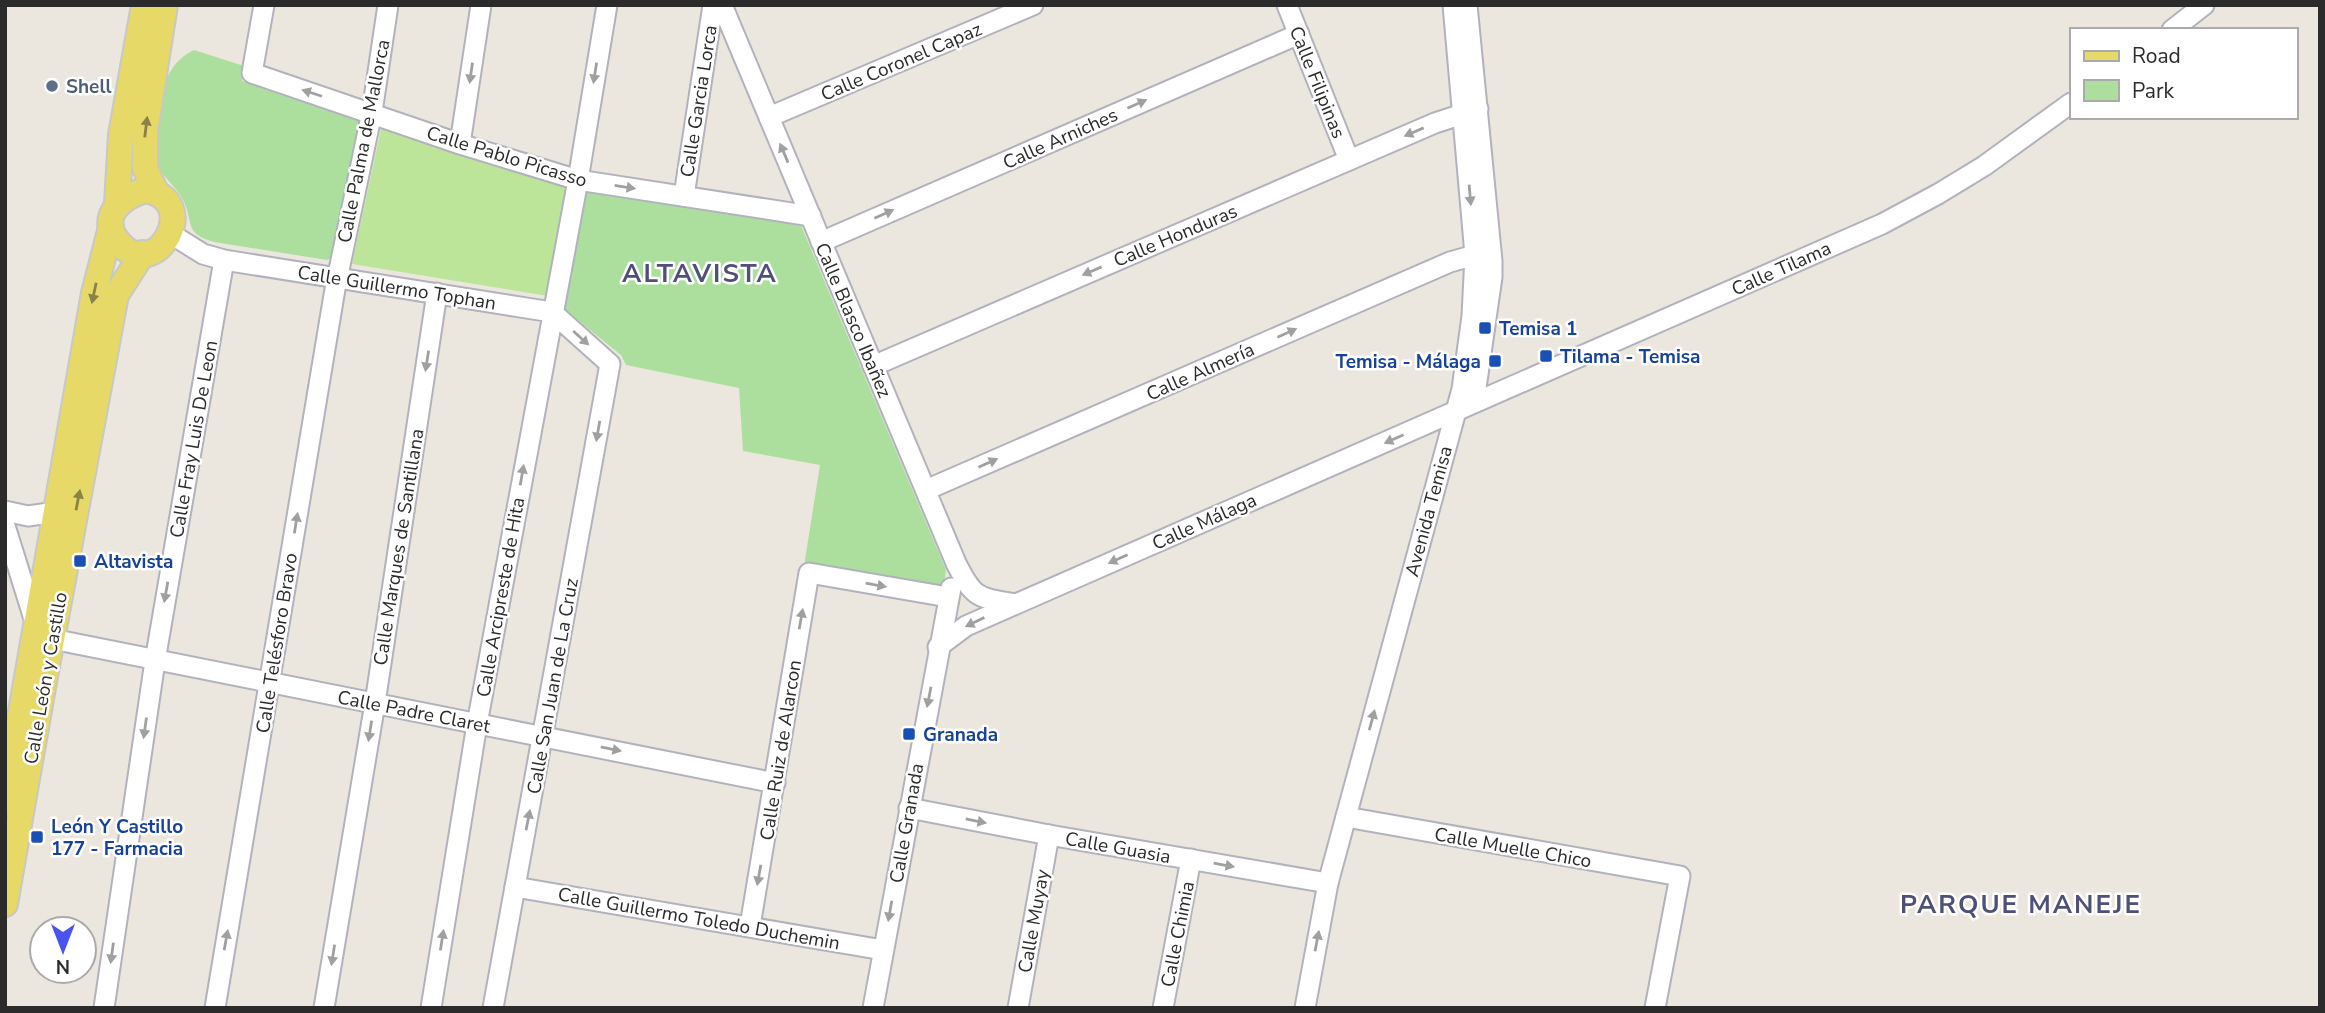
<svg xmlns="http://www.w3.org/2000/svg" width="2325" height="1013" viewBox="0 0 2325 1013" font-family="'Nunito Sans',sans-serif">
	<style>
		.green { fill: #acdf9e }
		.pitch { fill: #bce59a }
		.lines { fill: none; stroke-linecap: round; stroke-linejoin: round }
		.minor-casing { stroke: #b1b2bd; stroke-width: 23 }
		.major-casing { stroke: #c8c8c8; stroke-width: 28 }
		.minor { stroke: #fff; stroke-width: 19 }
		.major { stroke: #e7d967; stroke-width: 24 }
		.oneway { fill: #a0a0a0 }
		.oneway2 { fill: #898249 }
		.service-dot { fill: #5c6f8a; stroke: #fff; stroke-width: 2.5 }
		.transit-dot { fill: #1a4fb4; stroke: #fff; stroke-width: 2.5 }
		.labels { text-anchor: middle; stroke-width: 5; stroke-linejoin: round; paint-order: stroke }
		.street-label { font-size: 19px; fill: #2b2b2b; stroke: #fff }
		.service-label { font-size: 19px; font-weight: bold; fill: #4e5e75; stroke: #fff; text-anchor: start }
		.transit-label { font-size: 19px; font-weight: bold; fill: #164399; stroke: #fff; text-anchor: start }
		.district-label { font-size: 26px; font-weight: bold; letter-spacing: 2px; fill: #4e5079; stroke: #fff }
	</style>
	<rect width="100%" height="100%" fill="#ece7de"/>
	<g class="green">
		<path d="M194,50L244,66L242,81L362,121L334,257L327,260L214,242C184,233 194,225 184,202C178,187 162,178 156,162C151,150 155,137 157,124C160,96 164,64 194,50Z"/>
		<polygon points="584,187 800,223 946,570 943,590 804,566 820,465 743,451 739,388 626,365 621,355 564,309"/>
	</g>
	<polygon class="pitch" points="382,124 568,184 548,296 352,264"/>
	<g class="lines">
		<defs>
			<g id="minor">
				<polyline points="264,5 252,73 460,144 578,180 811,216"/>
				<path d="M722,5L956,563C974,599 977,597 1015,604"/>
				<polyline points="1287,5 1349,160"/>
				<polyline points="1467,5 1492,261 1492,277 1474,402"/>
				<polyline points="2172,30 2204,5"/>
				<polyline points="769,117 1033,5"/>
				<polyline points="460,144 481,5"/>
				<polyline points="684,196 713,5"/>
				<polyline points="171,234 203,254 224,260 552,312 610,364 493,1008"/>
				<polyline points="821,242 1299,34"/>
				<polyline points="873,366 1435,123 1478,109"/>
				<polyline points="926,490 1450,262 1475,255"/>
				<polyline points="5,511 28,516 56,512"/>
				<polyline points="5,526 35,622"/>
				<polyline points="52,639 775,783"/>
				<polyline points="938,647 966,626 1882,224 1938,194 1984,166 2071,103"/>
				<polyline points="909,808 1049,835 1328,883"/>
				<polyline points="1346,817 1680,876 1655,1008"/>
				<polyline points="515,887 883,950"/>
				<polyline points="750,926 809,573 948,597"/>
				<polyline points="104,1008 155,661 224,260"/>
				<polyline points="215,1008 335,289 372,112 388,5"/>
				<polyline points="324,1008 375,703 437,293"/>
				<polyline points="431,1008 477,724 578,180 607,5"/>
				<polyline points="873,1008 951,588"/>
				<polyline points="1018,1008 1049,835"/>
				<polyline points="1163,1008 1191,859"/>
				<polyline points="1305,1008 1328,883 1462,389 1472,316 1475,255 1453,5"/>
			</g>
			<g id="major">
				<path d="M145,190C203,200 157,283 121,245C96,219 119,198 145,190Z"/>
				<polyline points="156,192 145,168 145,131 165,5"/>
				<polyline points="117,204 121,135 144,5"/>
				<polyline points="5,803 94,293 111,227"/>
				<polyline points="5,904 44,682 116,295 143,253"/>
			</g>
		</defs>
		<use href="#minor" class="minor-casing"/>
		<use href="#major" class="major-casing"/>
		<use href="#minor" class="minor"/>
		<use href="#major" class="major"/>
	</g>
	<defs><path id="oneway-solid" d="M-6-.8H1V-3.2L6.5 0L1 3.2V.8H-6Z" transform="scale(1.75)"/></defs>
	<g class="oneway">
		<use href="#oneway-solid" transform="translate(471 73) rotate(98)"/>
		<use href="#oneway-solid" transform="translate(595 73) rotate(99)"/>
		<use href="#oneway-solid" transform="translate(312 93) rotate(-162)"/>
		<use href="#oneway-solid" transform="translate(1137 104) rotate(-24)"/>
		<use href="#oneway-solid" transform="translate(1414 132) rotate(157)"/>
		<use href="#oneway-solid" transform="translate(784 153) rotate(-113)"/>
		<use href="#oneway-solid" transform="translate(625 187) rotate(9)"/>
		<use href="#oneway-solid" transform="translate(1470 195) rotate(85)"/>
		<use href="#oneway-solid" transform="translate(884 214) rotate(-24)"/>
		<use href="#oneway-solid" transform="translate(1092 271) rotate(157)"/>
		<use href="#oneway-solid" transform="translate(1287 333) rotate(-24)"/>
		<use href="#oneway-solid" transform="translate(581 338) rotate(42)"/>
		<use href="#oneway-solid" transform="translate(427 361) rotate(99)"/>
		<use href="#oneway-solid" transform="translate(598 431) rotate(100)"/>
		<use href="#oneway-solid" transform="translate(1394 439) rotate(156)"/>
		<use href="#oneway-solid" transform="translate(988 463) rotate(-24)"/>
		<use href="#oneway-solid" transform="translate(522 475) rotate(-80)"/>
		<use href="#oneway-solid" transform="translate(296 523) rotate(-81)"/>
		<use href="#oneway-solid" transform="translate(1118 559) rotate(156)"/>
		<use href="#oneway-solid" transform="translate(876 585) rotate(10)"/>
		<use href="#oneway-solid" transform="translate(166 592) rotate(100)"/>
		<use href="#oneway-solid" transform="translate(801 619) rotate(-80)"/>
		<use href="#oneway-solid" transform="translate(975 622) rotate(154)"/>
		<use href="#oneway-solid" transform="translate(929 697) rotate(101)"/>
		<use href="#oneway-solid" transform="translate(1372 720) rotate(-75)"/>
		<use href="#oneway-solid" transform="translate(145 728) rotate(98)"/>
		<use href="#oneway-solid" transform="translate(370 731) rotate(99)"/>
		<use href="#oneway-solid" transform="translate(611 749) rotate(12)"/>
		<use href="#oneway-solid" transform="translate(528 820) rotate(-79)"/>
		<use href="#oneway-solid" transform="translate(976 821) rotate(11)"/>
		<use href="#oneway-solid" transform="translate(1224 865) rotate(10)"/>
		<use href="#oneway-solid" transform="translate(759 875) rotate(100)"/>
		<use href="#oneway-solid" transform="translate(890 911) rotate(100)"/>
		<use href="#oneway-solid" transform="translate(226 940) rotate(-80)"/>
		<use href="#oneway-solid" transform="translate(442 940) rotate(-81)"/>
		<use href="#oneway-solid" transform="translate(1317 941) rotate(-79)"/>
		<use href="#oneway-solid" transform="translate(112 953) rotate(98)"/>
		<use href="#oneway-solid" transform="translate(333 955) rotate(99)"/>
	</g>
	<g class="oneway2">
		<use href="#oneway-solid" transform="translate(146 127) rotate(-83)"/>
		<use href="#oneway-solid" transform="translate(94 293) rotate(102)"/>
		<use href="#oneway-solid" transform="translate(78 500) rotate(-79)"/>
	</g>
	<circle class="service-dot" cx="52" cy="86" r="7"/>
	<g class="transit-dot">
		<rect x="1478" y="321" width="14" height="14" rx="3.5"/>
		<rect x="1539" y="349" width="14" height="14" rx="3.5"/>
		<rect x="1488" y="354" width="14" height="14" rx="3.5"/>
		<rect x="73" y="554" width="14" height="14" rx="3.5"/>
		<rect x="902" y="727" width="14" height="14" rx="3.5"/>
		<rect x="30" y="830" width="14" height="14" rx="3.5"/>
	</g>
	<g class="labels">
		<g class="street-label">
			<text transform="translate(901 61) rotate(-23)" y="7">Calle Coronel Capaz</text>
			<text transform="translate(1318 82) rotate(68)" y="7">Calle Filipinas</text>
			<text transform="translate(698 101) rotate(-81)" y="7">Calle Garcia Lorca</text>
			<text transform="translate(1060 138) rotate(-24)" y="7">Calle Arniches</text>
			<text transform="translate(363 141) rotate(-79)" y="7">Calle Palma de Mallorca</text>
			<text transform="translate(507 156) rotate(17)" y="7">Calle Pablo Picasso</text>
			<text transform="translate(1175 235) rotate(-23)" y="7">Calle Honduras</text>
			<text transform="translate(1781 268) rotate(-24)" y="7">Calle Tilama</text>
			<text transform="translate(397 287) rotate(9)" y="7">Calle Guillermo Tophan</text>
			<text transform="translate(854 320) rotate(67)" y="7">Calle Blasco Ibañez</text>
			<text transform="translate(1200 371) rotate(-24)" y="7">Calle Almería</text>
			<text transform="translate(193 439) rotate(-80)" y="7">Calle Fray Luis De Leon</text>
			<text transform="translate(1428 511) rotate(-75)" y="7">Avenida Temisa</text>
			<text transform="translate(1204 521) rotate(-24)" y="7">Calle Málaga</text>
			<text transform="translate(398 547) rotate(-81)" y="7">Calle Marques de Santillana</text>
			<text transform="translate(500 597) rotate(-80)" y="7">Calle Arcipreste de Hita</text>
			<text transform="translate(276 643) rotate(-81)" y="7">Calle Telésforo Bravo</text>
			<text transform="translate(45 678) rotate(-80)" y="7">Calle León y Castillo</text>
			<text transform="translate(552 686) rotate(-80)" y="7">Calle San Juan de La Cruz</text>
			<text transform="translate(414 711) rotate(11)" y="7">Calle Padre Claret</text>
			<text transform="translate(780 750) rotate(-81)" y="7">Calle Ruiz de Alarcon</text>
			<text transform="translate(906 823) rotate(-80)" y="7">Calle Granada</text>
			<text transform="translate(1118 847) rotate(10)" y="7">Calle Guasia</text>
			<text transform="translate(1513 847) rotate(10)" y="7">Calle Muelle Chico</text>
			<text transform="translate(699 918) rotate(10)" y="7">Calle Guillermo Toledo Duchemin</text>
			<text transform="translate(1033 921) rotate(-80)" y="7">Calle Muyay</text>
			<text transform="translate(1177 934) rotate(-79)" y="7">Calle Chimia</text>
		</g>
		<g class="service-label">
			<text x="66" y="93">Shell</text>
		</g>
		<g class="transit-label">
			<text x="1499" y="335">Temisa 1</text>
			<text x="1560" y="363">Tilama - Temisa</text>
			<text x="1481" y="368" text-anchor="end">Temisa - Málaga</text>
			<text x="94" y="568">Altavista</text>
			<text x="923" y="741">Granada</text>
			<text x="51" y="833">León Y Castillo<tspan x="51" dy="22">177 - Farmacia</tspan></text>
		</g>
		<g class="district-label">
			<text x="700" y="282">ALTAVISTA</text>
			<text x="2021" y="913">PARQUE MANEJE</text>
		</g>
	</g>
	<rect width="2325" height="1013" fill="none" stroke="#2b2b2b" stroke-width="14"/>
	<rect x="2070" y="28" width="228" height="91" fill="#ffffff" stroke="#aaaaaa" stroke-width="2"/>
	<rect x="2084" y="51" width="35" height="10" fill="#e7d967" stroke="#aaaaaa" stroke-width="2"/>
	<text x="2132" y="63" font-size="21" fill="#2b2b2b">Road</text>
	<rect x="2084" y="80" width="35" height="21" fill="#acdf9e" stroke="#aaaaaa" stroke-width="2"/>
	<text x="2132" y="98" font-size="21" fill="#2b2b2b">Park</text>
	<g transform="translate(63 950) rotate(180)"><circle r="33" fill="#ffffff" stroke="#aaaaaa" stroke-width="2"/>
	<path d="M0-5L12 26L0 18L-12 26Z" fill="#4953ee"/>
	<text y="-10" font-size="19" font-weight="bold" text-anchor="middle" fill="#2b2b2b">N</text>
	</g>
</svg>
